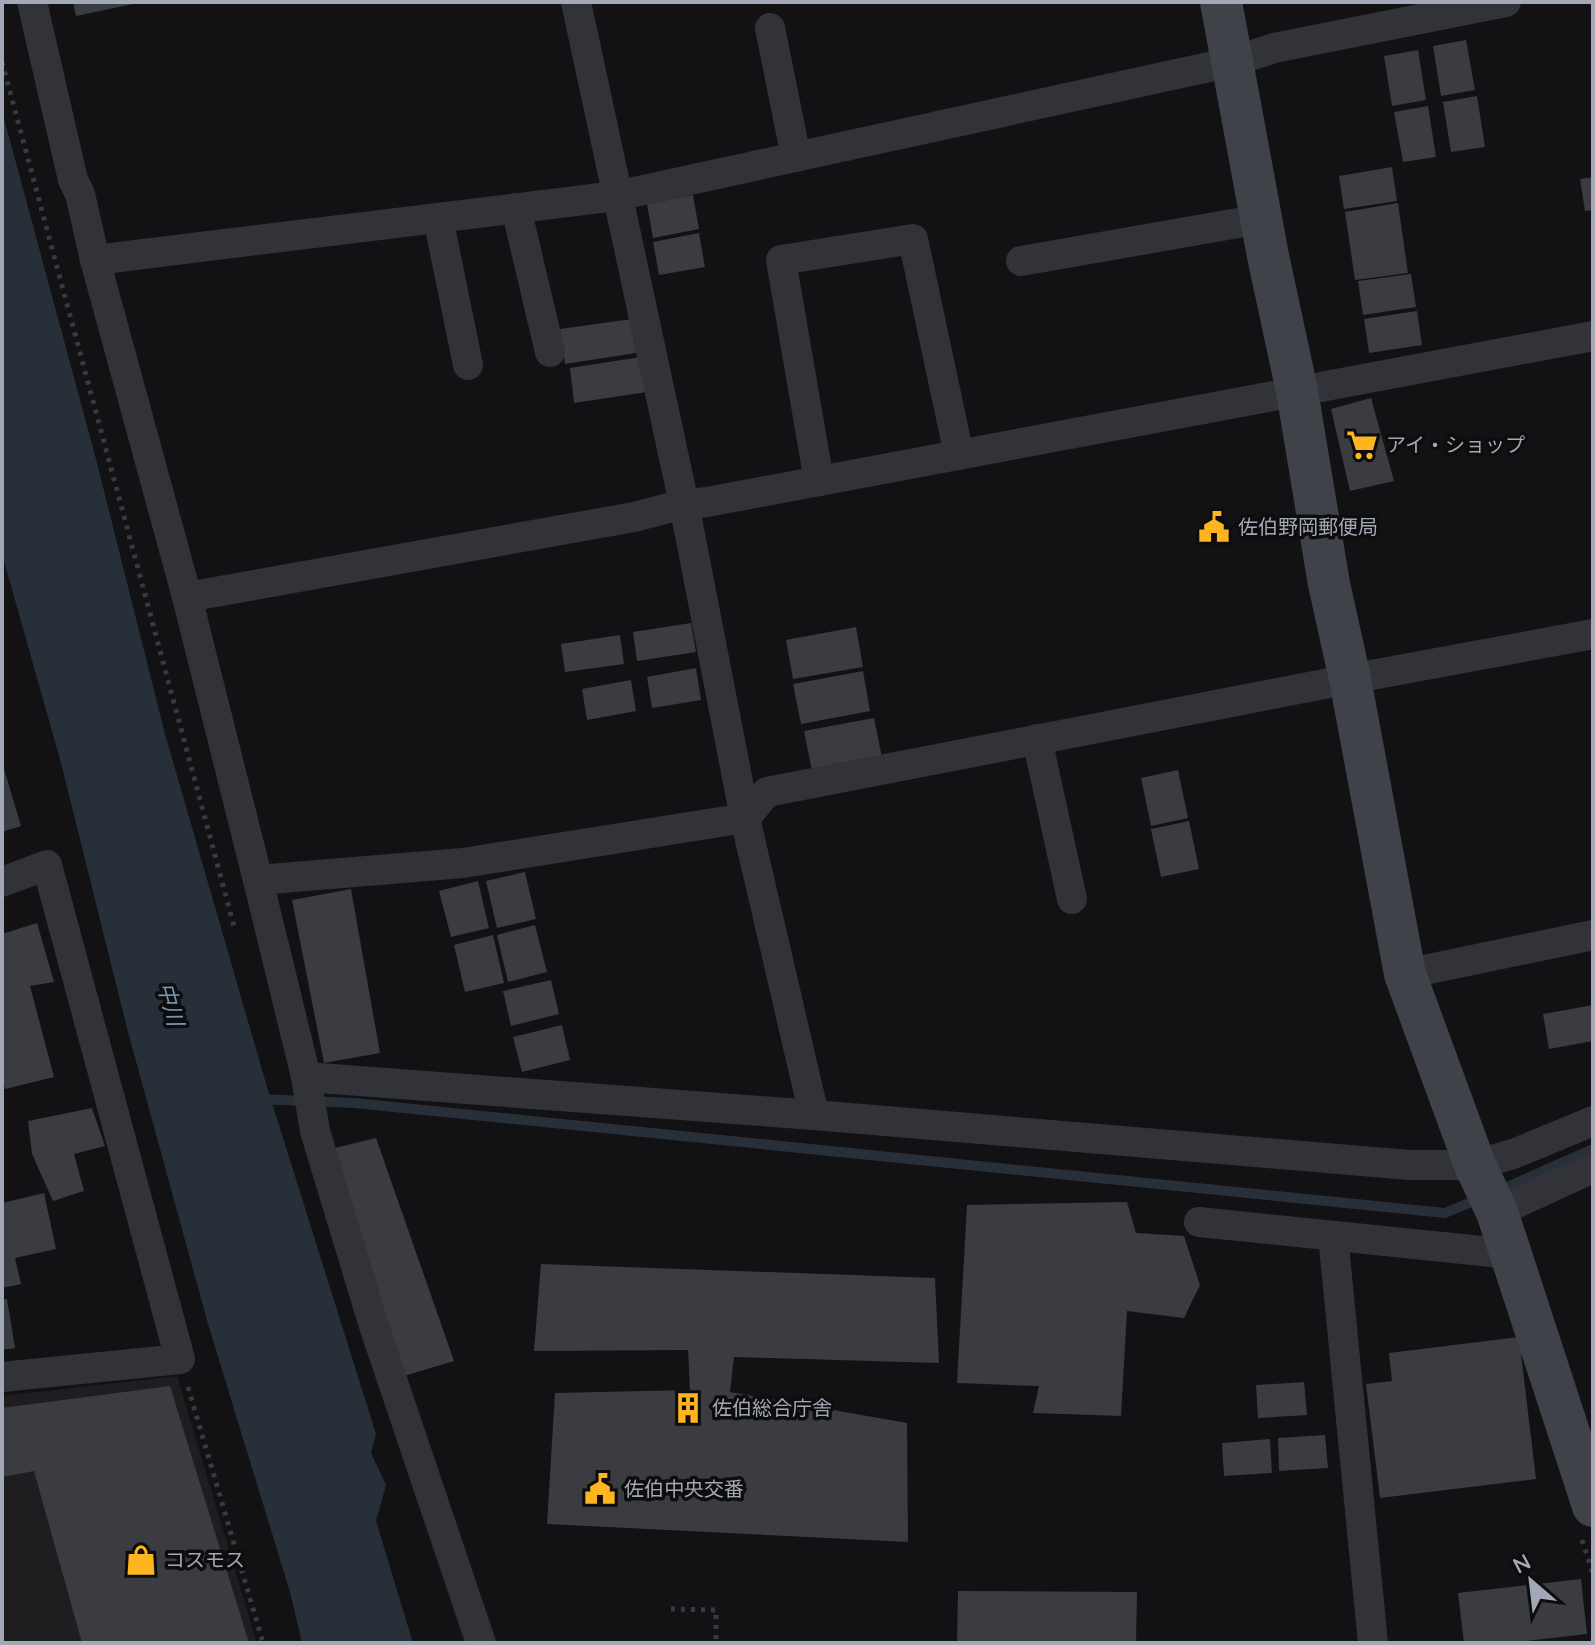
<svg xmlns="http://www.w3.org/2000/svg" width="1595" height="1645" viewBox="0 0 1595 1645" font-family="Quicksand,'Noto Sans JP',sans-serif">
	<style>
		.built { fill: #1e1d20 }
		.water { fill: #273038 }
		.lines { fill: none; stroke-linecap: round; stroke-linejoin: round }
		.stream { stroke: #273038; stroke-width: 10 }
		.building { fill: #3b3c41 }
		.path { stroke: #383a40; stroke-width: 5; stroke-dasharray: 4 6; stroke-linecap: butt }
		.street { stroke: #323339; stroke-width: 30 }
		.secondary { stroke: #404249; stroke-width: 42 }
		.labels { text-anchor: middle; stroke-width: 7; stroke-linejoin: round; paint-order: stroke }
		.poi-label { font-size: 20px; fill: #a2a8b5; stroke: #0d0d0e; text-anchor: start }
		.water-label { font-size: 22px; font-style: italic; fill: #7696b3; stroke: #0d0d0e }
	</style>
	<rect width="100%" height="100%" fill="#121113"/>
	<polygon class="built" points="177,1376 257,1643 5,1643 2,1633 2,1396"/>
	<polygon class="water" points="2,111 96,459 165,734 267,1087 376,1434 371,1453 386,1485 376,1521 413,1643 302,1643 290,1592 208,1324 128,1032 61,763 2,554"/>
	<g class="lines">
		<g class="stream">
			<polyline points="258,1099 354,1103 1445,1213 1481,1198"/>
			<polyline points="1496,1192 1593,1149"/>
		</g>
	</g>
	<g class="building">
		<polygon points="73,2 137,2 138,3 76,16"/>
		<polygon points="1466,40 1475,90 1441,96 1433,46"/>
		<polygon points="1418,50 1426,100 1392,106 1384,56"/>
		<polygon points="1477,96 1485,147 1451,152 1443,102"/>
		<polygon points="1428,106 1436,157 1403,162 1394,112"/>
		<polygon points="1392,167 1397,201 1344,209 1339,176"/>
		<polygon points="1593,177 1593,210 1585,211 1580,179"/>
		<polygon points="693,195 699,229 653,238 647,204"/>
		<polygon points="1398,203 1408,273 1355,280 1345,212"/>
		<polygon points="699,233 705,267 659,275 653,242"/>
		<polygon points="1411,274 1416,307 1363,315 1358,281"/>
		<polygon points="1417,311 1422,345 1369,353 1364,319"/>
		<polygon points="632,319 636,353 565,364 560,329"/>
		<polygon points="641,357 647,392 574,403 570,368"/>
		<polygon points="1371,398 1394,481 1350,491 1331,409"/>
		<polygon points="691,623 696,652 637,661 633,632"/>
		<polygon points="856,627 863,667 793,679 786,640"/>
		<polygon points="620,635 624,664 565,672 561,644"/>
		<polygon points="696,668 701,700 652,708 647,677"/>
		<polygon points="863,671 870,711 801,724 793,684"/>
		<polygon points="631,680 636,711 587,720 582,689"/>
		<polygon points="874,718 882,758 812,771 804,731"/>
		<polygon points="2,762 21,826 2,832"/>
		<polygon points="1178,770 1188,818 1151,826 1141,778"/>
		<polygon points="1189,821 1199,869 1161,877 1151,829"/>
		<polygon points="525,872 536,919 497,928 486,881"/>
		<polygon points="478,881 489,928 451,937 439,891"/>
		<polygon points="351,889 380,1053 324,1063 292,900"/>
		<polygon points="37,923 54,982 30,986 54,1077 5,1089 2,1076 2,934"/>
		<polygon points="535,925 547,972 508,982 497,935"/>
		<polygon points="493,935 504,983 465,992 454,945"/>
		<polygon points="551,980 559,1014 511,1026 503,991"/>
		<polygon points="1593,1005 1593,1041 1549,1049 1543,1014"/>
		<polygon points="562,1025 570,1060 522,1072 513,1037"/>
		<polygon points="92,1108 105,1146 74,1154 84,1191 53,1201 32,1154 28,1121"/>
		<polygon points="376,1138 454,1361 404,1376 335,1148"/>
		<polygon points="44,1193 56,1249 15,1258 21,1284 2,1288 2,1203"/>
		<polygon points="1127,1202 1136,1233 1184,1236 1200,1285 1184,1318 1127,1311 1121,1416 1033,1413 1039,1386 957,1383 967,1205"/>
		<polygon points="541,1264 935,1278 939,1363 734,1357 730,1392 907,1423 908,1542 547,1524 555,1393 690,1390 688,1350 534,1351"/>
		<polygon points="7,1299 15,1348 2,1350 2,1300"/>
		<polygon points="1519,1337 1536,1479 1380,1498 1366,1384 1392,1381 1389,1353"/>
		<polygon points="1304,1382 1307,1415 1258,1418 1256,1385"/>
		<polygon points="170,1386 249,1643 82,1643 34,1471 2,1477 2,1408"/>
		<polygon points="1325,1435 1328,1468 1279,1471 1278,1438"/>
		<polygon points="1270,1439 1272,1473 1224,1476 1222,1443"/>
		<polygon points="1581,1579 1587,1634 1508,1643 1464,1643 1458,1593"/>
		<polygon points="958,1591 1137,1592 1136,1643 957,1643"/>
	</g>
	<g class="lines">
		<g class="path">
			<polyline points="2,62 235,930"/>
			<polyline points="188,1387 263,1643"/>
			<polyline points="1582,1540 1593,1574"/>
			<polyline points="671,1609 716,1610 716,1643"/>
		</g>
		<g class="street">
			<polyline points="32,2 73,180 80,194 95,260 187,597 258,880 463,863 745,818 767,792 1350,679 1593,634"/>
			<polyline points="576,2 684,504 745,818 814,1115"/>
			<polyline points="770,28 796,157"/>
			<polyline points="516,208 550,352"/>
			<polyline points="438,218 468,365"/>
			<polyline points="95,260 616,196 1232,62 1274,48 1506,2"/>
			<polyline points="1021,261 1261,219"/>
			<polyline points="819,481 781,260 913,239 959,455"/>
			<polyline points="187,597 634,517 684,504 707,502 1593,336"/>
			<polyline points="1037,739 1072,899"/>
			<polyline points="258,880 306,1077 814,1115 1409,1165 1475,1165 1513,1154 1593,1121"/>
			<polyline points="2,882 47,865 180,1359 2,1377"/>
			<polyline points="1405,974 1593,935"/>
			<polyline points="306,1077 315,1131 374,1326 481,1643"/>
			<polyline points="1497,1212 1593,1168"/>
			<polyline points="1199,1222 1511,1254"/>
			<polyline points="1333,1236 1373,1643"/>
		</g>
		<polyline class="secondary" points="1221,2 1268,256 1297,391 1329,584 1350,679 1405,974 1475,1165 1497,1212 1593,1506"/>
	</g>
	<defs>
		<symbol id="supermarket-bare" viewBox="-9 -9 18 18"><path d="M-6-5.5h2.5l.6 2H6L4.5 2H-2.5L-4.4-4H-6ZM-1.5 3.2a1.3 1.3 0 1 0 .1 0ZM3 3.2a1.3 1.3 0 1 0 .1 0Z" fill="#feb51f" stroke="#0d0d0e" stroke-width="2.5" paint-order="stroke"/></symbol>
		<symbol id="civic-bare" viewBox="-9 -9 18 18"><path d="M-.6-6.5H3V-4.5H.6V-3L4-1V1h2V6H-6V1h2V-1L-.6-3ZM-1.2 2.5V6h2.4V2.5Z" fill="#feb51f" stroke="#0d0d0e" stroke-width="2.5" paint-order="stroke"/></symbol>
		<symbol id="building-bare" viewBox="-9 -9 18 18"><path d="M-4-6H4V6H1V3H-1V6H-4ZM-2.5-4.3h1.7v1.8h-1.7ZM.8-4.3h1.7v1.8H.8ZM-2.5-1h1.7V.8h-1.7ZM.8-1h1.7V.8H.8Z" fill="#feb51f" stroke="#0d0d0e" stroke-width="2.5" paint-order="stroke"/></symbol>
		<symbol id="shop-bare" viewBox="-9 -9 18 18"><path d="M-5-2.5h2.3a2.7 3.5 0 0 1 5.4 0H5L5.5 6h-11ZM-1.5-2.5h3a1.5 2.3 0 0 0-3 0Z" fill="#feb51f" stroke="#0d0d0e" stroke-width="2.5" paint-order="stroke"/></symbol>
	</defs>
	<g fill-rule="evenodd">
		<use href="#supermarket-bare" x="1340" y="423" width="44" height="44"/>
		<use href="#civic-bare" x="1192" y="505" width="44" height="44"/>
		<use href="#building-bare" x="666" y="1386" width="44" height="44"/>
		<use href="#civic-bare" x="578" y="1467" width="44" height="44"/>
		<use href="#shop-bare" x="119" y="1538" width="44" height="44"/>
	</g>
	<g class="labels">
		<g class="poi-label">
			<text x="1386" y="452">アイ・ショップ</text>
			<text x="1238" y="534">佐伯野岡郵便局</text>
			<text x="712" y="1415">佐伯総合庁舎</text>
			<text x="624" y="1496">佐伯中央交番</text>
			<text x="165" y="1567">コスモス</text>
		</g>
		<g class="water-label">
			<text transform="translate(171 1004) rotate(75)" y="8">中川</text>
		</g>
	</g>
	<rect width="1595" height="1645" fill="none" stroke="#a2a8b5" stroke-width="8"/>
	<g transform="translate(1531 1581) rotate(332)" stroke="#0d0d0e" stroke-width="6" paint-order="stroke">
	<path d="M0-6L14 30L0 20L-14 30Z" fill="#a2a8b5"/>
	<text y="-12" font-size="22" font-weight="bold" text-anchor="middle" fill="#a2a8b5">N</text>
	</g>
</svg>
